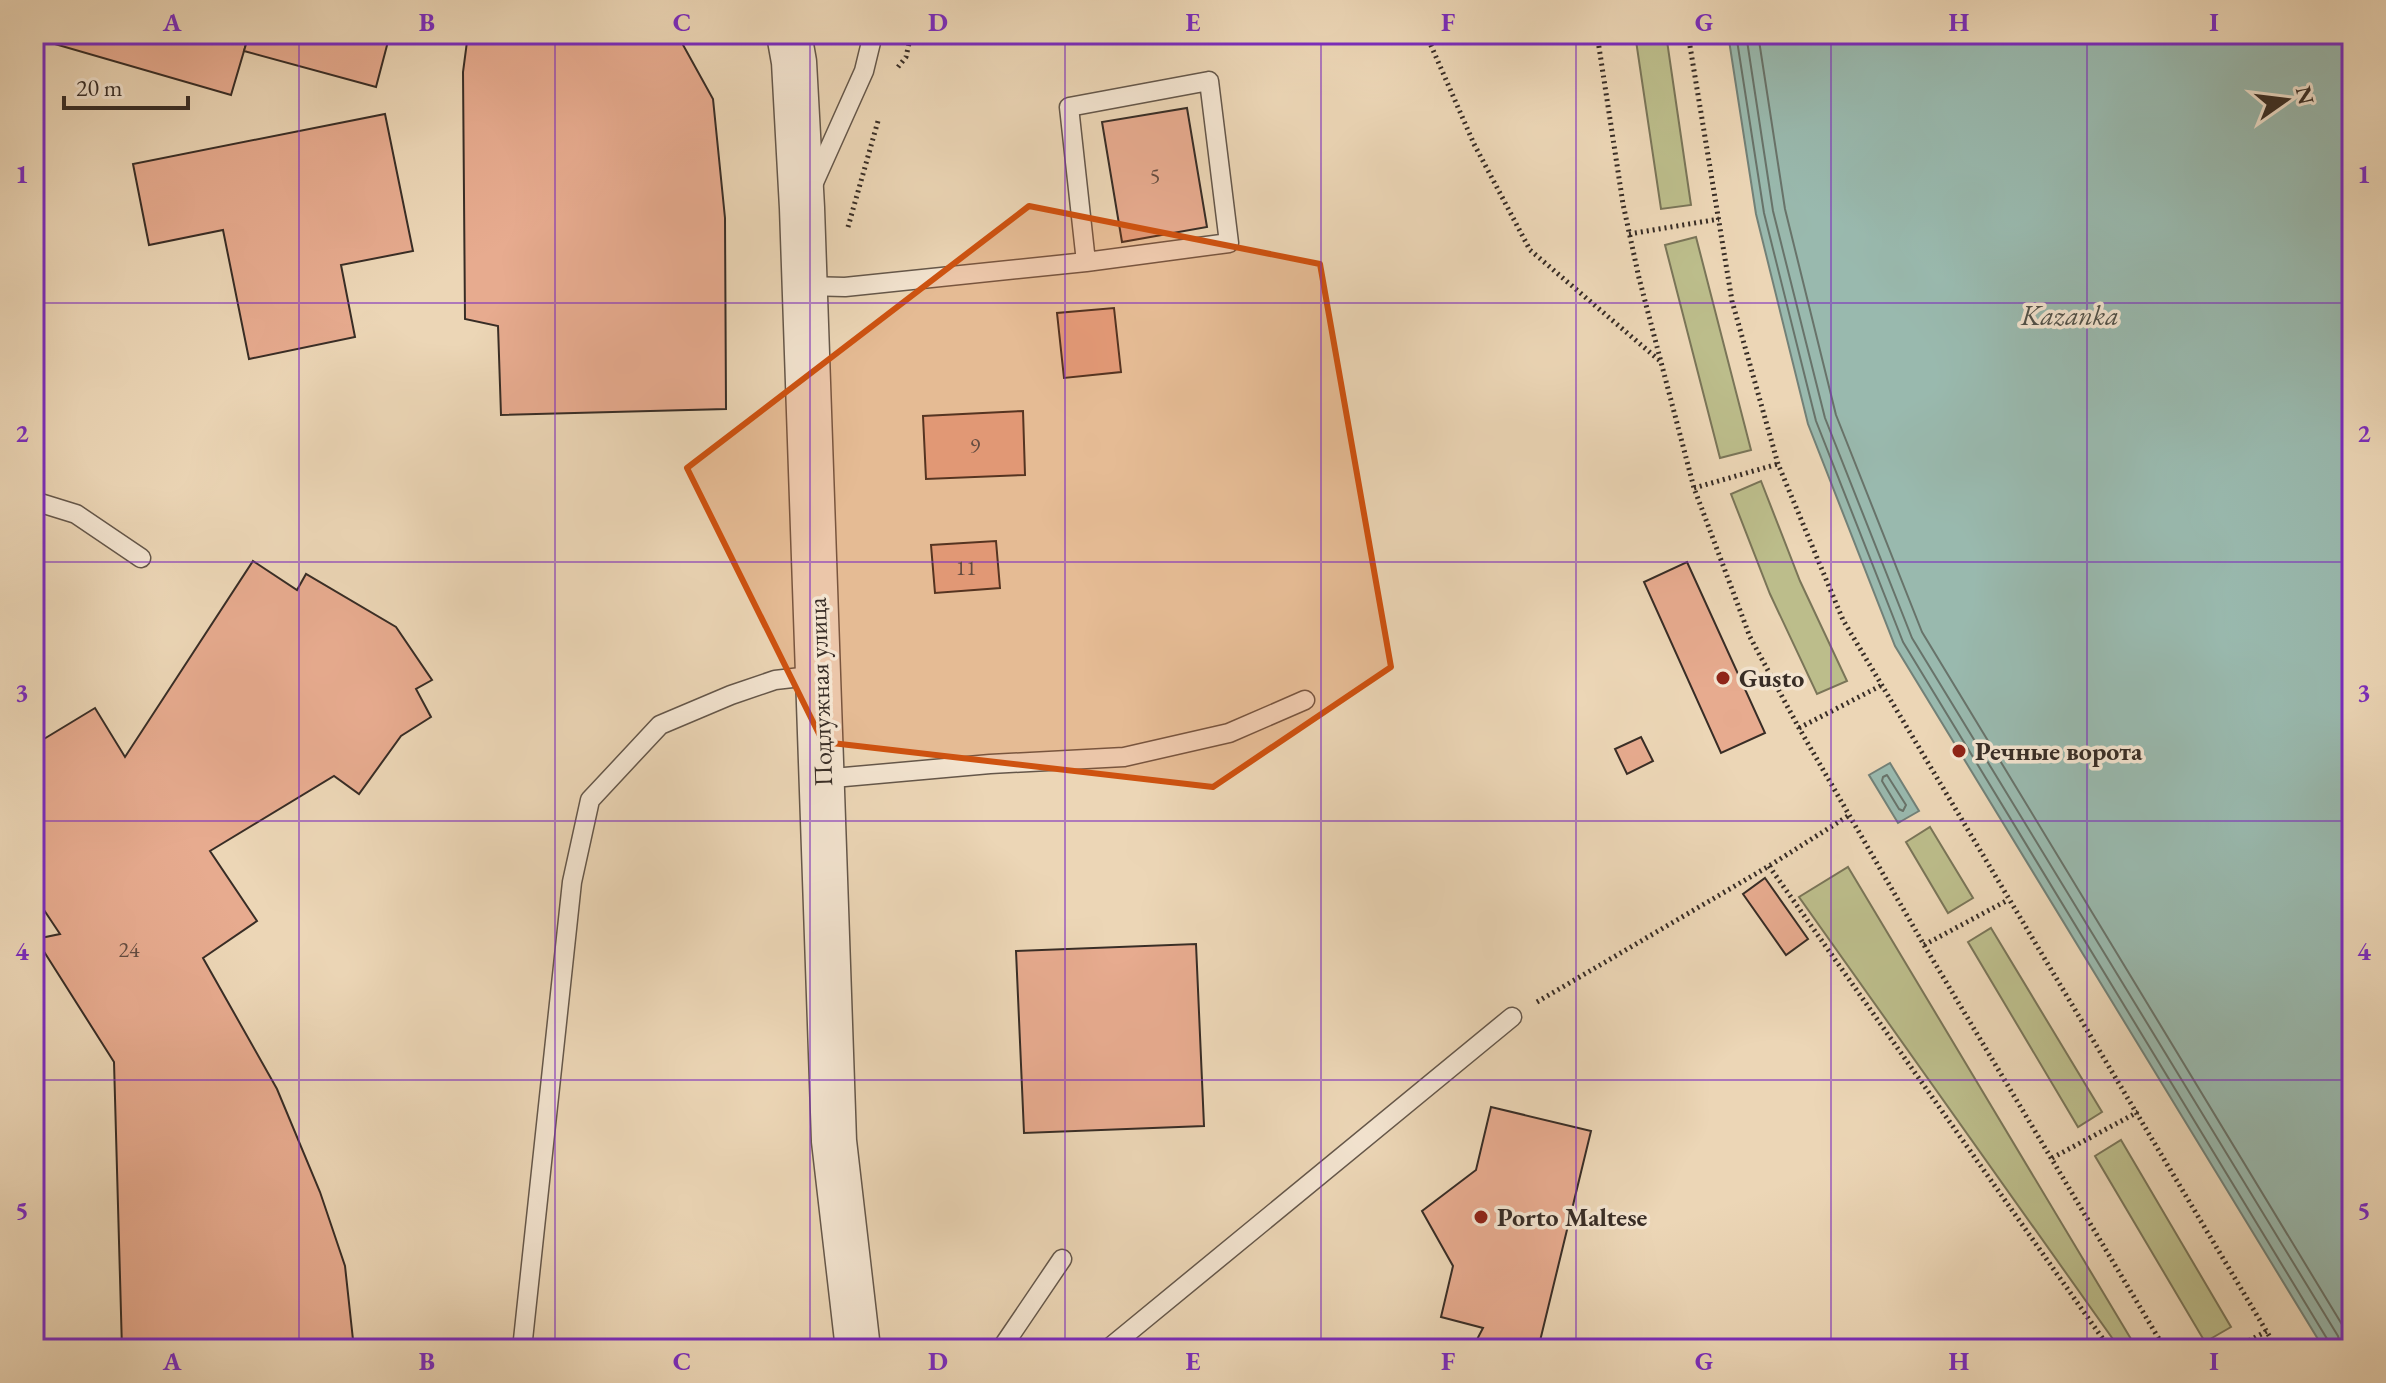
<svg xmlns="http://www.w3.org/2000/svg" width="2386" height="1383" viewBox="0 0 2386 1383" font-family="'EB Garamond',serif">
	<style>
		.green { fill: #bcbd8b; stroke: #7a7558; stroke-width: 2 }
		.water { fill: #99b9ae; stroke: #728178; stroke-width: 2 }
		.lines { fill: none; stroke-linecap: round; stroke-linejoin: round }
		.shore { stroke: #68736a; stroke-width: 2 }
		.building { fill: #e7ab8f; stroke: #382d26; stroke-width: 2 }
		.service-casing { stroke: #65574a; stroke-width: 21 }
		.tertiary-casing { stroke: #65574a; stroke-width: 47 }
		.path { stroke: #382d26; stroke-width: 5; stroke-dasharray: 2 4; stroke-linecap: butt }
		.service { stroke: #f3e4d0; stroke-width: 18 }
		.tertiary { stroke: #f3e4d0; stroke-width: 44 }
		.marked { fill: #ce5210; fill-opacity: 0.2; stroke: #ce5210; stroke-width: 6; stroke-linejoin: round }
		.grid { fill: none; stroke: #7b2cbf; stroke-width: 2; stroke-opacity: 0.55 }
		.poi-dot { fill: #8f2418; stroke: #f3e4d0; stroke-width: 3 }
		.labels { text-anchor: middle; stroke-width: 7; stroke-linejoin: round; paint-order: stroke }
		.number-label { font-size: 22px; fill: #644c40 }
		.poi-label { font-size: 26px; font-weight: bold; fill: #382d26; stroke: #f3e4d0; text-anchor: start }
		.street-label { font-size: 26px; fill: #382d26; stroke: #f3e4d0 }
		.water-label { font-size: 28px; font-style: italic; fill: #505048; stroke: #f3e4d0 }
		.neatline { fill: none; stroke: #7b2cbf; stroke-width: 3 }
		.grid-label { font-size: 26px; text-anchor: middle; font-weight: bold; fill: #7b2cbf }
	</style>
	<rect width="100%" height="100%" fill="#ecd6b6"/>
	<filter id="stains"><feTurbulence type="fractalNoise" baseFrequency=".0025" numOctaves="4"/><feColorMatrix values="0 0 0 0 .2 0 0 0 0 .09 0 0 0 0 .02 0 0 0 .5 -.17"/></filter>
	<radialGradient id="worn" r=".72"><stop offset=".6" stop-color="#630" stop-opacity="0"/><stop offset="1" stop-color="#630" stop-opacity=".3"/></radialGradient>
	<g class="green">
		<polygon points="1635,34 1666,34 1691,205 1661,209"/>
		<polygon points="1696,237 1751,450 1720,458 1665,245"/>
		<polygon points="1761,481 1800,581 1847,681 1817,694 1770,594 1731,494"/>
		<polygon points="1930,827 1973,898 1948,913 1906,842"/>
		<polygon points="1848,867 2137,1349 2120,1349 1799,897"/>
		<polygon points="1991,928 2102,1112 2078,1127 1968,942"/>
		<polygon points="2121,1140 2231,1327 2205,1342 2095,1156"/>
	</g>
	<g class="water">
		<polygon points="1728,34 2352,34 2352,1349 2324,1349 1895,646 1808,424 1756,214"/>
		<polygon points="1890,763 1919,811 1898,823 1869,775"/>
	</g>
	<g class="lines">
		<g class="shore">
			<polyline points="1736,34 1764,213 1816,421 1903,642 2329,1342 2330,1349"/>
			<polyline points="1746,34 1773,211 1825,418 1912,638 2338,1336 2341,1349"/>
			<polyline points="1758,34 1785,209 1836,415 1922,632 2352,1341"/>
			<polygon points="1887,775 1906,805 1903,811 1899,809 1882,781 1883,777"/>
		</g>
	</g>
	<g class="building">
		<polygon points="34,34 249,34 231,95 34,38"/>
		<polygon points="249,34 390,34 376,87 244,51"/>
		<polygon points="468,34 677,34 713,99 725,218 726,409 501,415 498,326 465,319 463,72"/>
		<polygon points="1187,108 1207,227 1122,242 1102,122"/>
		<polygon points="385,114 413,251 341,265 355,337 249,359 223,230 149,245 133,164"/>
		<polygon points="1114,308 1121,372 1064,378 1057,313"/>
		<polygon points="1023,411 1025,475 926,479 923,416"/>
		<polygon points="996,541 1000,588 935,593 931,545"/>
		<polygon points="253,561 297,590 306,574 396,627 432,680 416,689 431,717 401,736 359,794 334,776 210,851 257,921 203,958 277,1089 320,1192 345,1266 354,1349 122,1349 114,1062 36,939 60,934 34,895 34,745 95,708 125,757"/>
		<polygon points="1687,562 1765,733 1721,753 1644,582"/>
		<polygon points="1641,737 1653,761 1627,774 1615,749"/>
		<polygon points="1765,878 1808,939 1786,955 1743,894"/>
		<polygon points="1196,944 1204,1126 1024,1133 1016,951"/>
		<polygon points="1491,1107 1591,1131 1540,1341 1555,1349 1472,1349 1483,1328 1441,1317 1453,1266 1422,1211 1476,1170"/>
	</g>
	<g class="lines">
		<defs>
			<g id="service">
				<polyline points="812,187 864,71 873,34"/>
				<polyline points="805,286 845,287 1086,262 1229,243 1209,81 1069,107 1086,262"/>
				<polyline points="34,501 76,514 141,558"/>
				<polyline points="822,779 990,764 1124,757 1229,733 1305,700"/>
				<polyline points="522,1349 572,882 590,800 660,725 731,695 775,680 819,675"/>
				<polyline points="1001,1349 1062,1259"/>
				<polyline points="1108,1349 1512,1017"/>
			</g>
			<polyline id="tertiary" points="789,34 794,62 802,208 834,1141 858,1349"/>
		</defs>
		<use href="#service" class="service-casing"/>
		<use href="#tertiary" class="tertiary-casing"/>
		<g class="path">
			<polyline points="1426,34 1474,144 1530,250 1660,361"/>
			<polyline points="1597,34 1623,204 1639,278 1694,488 1750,637 1799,728 1924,945 2165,1349"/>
			<polyline points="1688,34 1732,301 1778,464 1843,620 2277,1349"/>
			<polyline points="898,67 906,57 911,34"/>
			<polyline points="848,227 878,121"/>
			<polyline points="1629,234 1719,219"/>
			<polyline points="1694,488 1778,464"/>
			<polyline points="1799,728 1882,685"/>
			<polyline points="1769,866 2110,1349"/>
			<polyline points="1924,945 2008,900"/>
			<polyline points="1537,1002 1769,866 1848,816"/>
			<polyline points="2052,1158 2138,1112"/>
			<polyline points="2233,1349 2267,1331"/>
		</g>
		<use href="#service" class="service"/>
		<use href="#tertiary" class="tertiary"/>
	</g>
	<path class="marked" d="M1029,206L1320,264L1391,667L1213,787L823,742L687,468Z"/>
	<path class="grid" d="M299,34V1349M555,34V1349M810,34V1349M1065,34V1349M1321,34V1349M1576,34V1349M1831,34V1349M2087,34V1349M34,303H2352M34,562H2352M34,821H2352M34,1080H2352"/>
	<g class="poi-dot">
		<circle cx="1723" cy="678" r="8"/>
		<circle cx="1959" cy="751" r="8"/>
		<circle cx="1481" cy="1217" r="8"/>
	</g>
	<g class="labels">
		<g class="number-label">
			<text x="1155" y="183">5</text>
			<text x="975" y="453">9</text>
			<text x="966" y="575">11</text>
			<text x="129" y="957">24</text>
		</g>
		<g class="poi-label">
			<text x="1739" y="687">Gusto</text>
			<text x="1975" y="760">Речные ворота</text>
			<text x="1497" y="1226">Porto Maltese</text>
		</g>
		<g class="street-label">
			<text transform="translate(820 692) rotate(-92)" y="9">Подлужная улица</text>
		</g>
		<g class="water-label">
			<text x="2070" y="325">Kazanka</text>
		</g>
	</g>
	<rect width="2386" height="1383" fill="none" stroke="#ecd6b6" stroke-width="88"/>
	<g transform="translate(2286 100) rotate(76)" stroke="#f3e4d0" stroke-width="6" paint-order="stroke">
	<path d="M0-6L14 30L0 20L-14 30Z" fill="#382d26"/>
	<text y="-12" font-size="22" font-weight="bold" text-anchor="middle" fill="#382d26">N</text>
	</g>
	<path d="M64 96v12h124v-12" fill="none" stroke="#382d26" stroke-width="4"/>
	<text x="76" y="96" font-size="24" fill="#382d26" stroke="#f3e4d0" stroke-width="6" paint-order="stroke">20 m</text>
	<rect x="44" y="44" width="2298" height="1295" class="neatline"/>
	<g class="grid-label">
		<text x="172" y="31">A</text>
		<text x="427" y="31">B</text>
		<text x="682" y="31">C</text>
		<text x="938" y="31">D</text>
		<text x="1193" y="31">E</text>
		<text x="1448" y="31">F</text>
		<text x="1704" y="31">G</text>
		<text x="1959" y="31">H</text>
		<text x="2214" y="31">I</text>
		<text x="22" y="183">1</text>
		<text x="2364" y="183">1</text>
		<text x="22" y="442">2</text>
		<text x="2364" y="442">2</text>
		<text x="22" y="701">3</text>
		<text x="2364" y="701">3</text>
		<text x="22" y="960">4</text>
		<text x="2364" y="960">4</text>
		<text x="22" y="1219">5</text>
		<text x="2364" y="1219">5</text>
		<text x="172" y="1370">A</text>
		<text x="427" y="1370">B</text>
		<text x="682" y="1370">C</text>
		<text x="938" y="1370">D</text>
		<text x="1193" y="1370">E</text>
		<text x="1448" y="1370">F</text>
		<text x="1704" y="1370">G</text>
		<text x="1959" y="1370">H</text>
		<text x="2214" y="1370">I</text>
	</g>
	<rect width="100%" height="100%" filter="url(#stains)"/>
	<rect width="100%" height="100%" fill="url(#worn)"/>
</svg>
